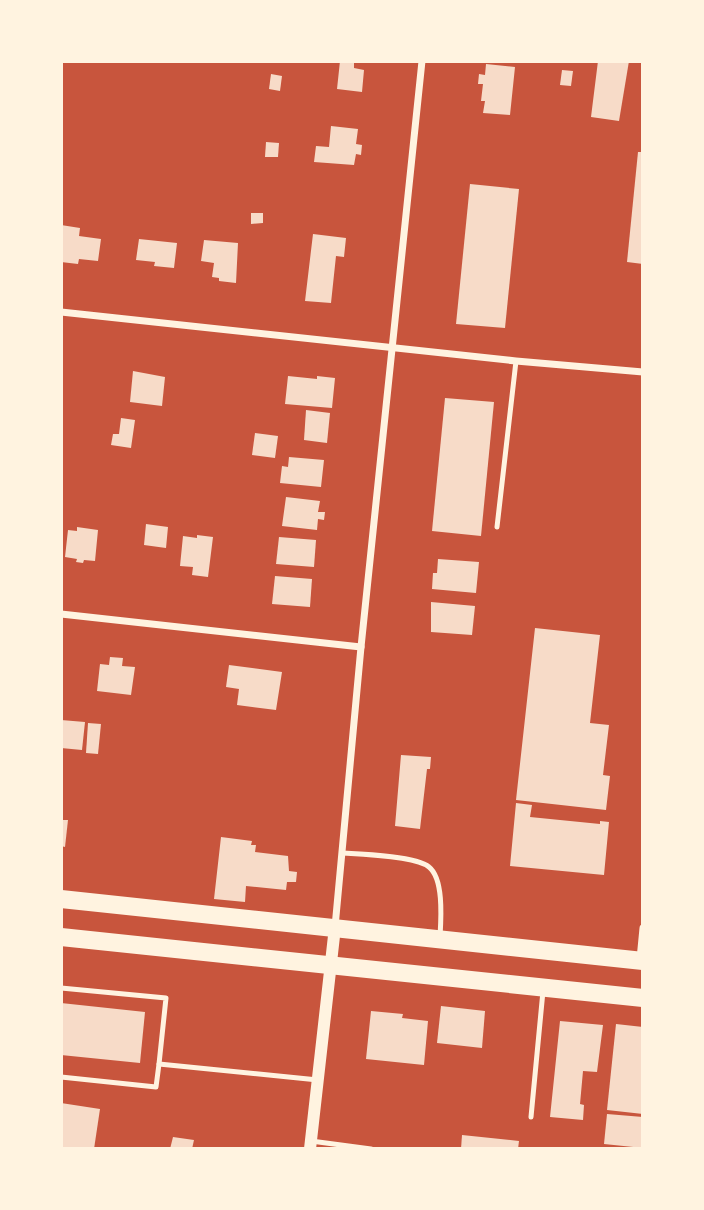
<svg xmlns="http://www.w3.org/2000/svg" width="704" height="1210" viewBox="0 0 704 1210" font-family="Helvetica,sans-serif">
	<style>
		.building { fill: #f7dbc8 }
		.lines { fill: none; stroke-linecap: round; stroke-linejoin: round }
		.service { stroke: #fff3e0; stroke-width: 5 }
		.minor { stroke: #fff3e0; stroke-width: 7 }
		.tertiary { stroke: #fff3e0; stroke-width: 12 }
		.primary { stroke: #fff3e0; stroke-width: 18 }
	</style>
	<rect width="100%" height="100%" fill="#c8553d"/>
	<g class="building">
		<polygon points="340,61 354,61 354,68 364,70 362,92 337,89"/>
		<polygon points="598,61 629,61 619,121 591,117"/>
		<polygon points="486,64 515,67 510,115 483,113 485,101 481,101 483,84 478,84 479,74 485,75"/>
		<polygon points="562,70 573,71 571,86 560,85"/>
		<polygon points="271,74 282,76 280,91 269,89"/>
		<polygon points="331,126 358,129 356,144 362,145 361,155 356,154 354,165 314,162 316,146 329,147"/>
		<polygon points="266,142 279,143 278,157 265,157"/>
		<polygon points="638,152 643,152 643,264 627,262"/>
		<polygon points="470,184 519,189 505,328 456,324"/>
		<polygon points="251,213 263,213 263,223 251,224"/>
		<polygon points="61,225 80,228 79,236 101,239 98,261 79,259 78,264 61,262"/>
		<polygon points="313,234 346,238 344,257 336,256 331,303 305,301"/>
		<polygon points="139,239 177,243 174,268 154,266 155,262 136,260"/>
		<polygon points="204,240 238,243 236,283 219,281 219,278 212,277 214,263 201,261"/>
		<polygon points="133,371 165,377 162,406 130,402"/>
		<polygon points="288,376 317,379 317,376 335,378 332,408 285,404"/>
		<polygon points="445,398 494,402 481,536 432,531"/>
		<polygon points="306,410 330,413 327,443 304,440"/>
		<polygon points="121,418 135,420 131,448 111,445 113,434 119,434"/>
		<polygon points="255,433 278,436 275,458 252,455"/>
		<polygon points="289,457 324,460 321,487 280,483 282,466 288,467"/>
		<polygon points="286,497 320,501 318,512 325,512 324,520 318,519 317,530 282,526"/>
		<polygon points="146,524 168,527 166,548 144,545"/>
		<polygon points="77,527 98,530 95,561 84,560 83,563 76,562 77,559 65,557 68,530 77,531"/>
		<polygon points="197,535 213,537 208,577 192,575 193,567 180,566 183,536 197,538"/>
		<polygon points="279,537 316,540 314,567 276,564"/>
		<polygon points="438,559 479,562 476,593 432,589 433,573 437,573"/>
		<polygon points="275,576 312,579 310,607 272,604"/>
		<polygon points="431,602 475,606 472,635 431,632"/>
		<polygon points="535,628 600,635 590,723 609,725 603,775 610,776 606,810 516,800"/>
		<polygon points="110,657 123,658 122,666 135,667 131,695 97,691 100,664 109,665"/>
		<polygon points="229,665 282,672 276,710 237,705 239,689 226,687"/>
		<polygon points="61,720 85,722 82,750 61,748"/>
		<polygon points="88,723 101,724 98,754 86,753"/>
		<polygon points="401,755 431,757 430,769 427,769 420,829 395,826"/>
		<polygon points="516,803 532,805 530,817 600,824 600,821 609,822 604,875 510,866"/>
		<polygon points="61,820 68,820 65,847 61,846"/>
		<polygon points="221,837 252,841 251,845 256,845 255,852 288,856 289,871 297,872 296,882 287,882 286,890 246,886 245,902 214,899"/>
		<polygon points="61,1003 145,1012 140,1063 61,1055"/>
		<polygon points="441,1006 485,1011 482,1048 437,1043"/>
		<polygon points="371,1011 403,1014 402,1018 428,1021 424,1065 366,1059"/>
		<polygon points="560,1021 603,1025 597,1072 583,1071 580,1104 584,1105 583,1120 550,1117"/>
		<polygon points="616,1024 643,1027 643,1114 607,1110"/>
		<polygon points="61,1103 100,1109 94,1149 61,1149"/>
		<polygon points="607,1114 643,1117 643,1148 604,1144"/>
		<polygon points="462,1135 519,1141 518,1149 461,1149"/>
		<polygon points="173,1137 194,1140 192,1149 170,1149"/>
	</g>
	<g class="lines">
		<g class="service">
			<polyline points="497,527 516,361"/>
			<path d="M342,853C360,854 416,856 429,867C444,879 441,919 440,937"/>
			<polyline points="61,988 166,998 159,1064"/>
			<polyline points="61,1077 156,1087 159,1064 318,1080"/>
			<polyline points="531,1117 543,991"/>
			<polyline points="311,1141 371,1149"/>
		</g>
		<g class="minor">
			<polyline points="61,312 516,361 643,372"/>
			<polyline points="61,614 361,647"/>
			<polyline points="335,927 361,647 422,61"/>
			<polyline points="640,959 643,928"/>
		</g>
		<polyline class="tertiary" points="310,1149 335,927"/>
		<g class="primary">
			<polyline points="61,899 643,961"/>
			<polyline points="61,937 643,998"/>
		</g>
	</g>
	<rect width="704" height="1210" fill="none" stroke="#fff3e0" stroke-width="126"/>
</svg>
